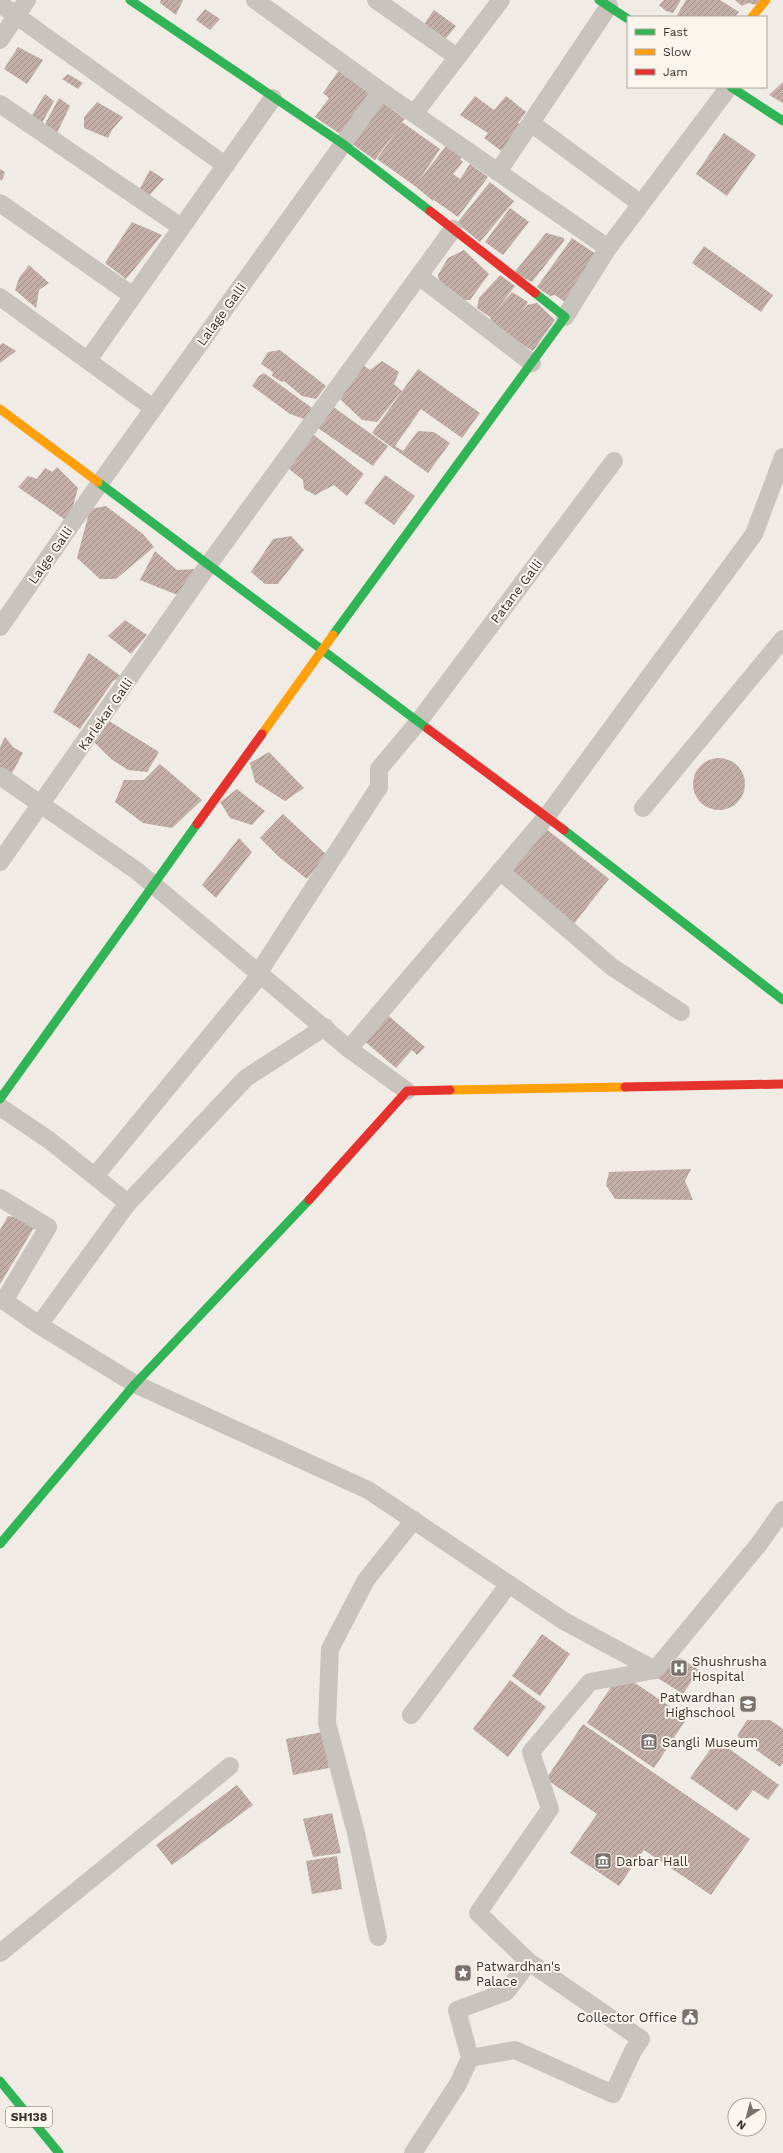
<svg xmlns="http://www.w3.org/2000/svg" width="783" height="2153" viewBox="0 0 783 2153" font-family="'Work Sans',sans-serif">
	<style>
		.building { fill: url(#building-hatch) }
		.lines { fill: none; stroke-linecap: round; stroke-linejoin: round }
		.street { stroke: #c9c3be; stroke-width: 18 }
		.fast { stroke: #30b455; stroke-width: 9 }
		.slow { stroke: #ff9f0a; stroke-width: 9 }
		.jam { stroke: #e5322d; stroke-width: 9 }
		.labels { text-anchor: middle; stroke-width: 4; stroke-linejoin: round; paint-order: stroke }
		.shield { fill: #fbf5ee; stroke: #756b66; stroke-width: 1 }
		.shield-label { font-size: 12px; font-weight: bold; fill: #3b302b }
		.street-label { font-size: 13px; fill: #3b302b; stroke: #fbf5ee }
		.poi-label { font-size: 13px; fill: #3b302b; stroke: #fbf5ee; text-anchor: start }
	</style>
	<defs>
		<pattern id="building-hatch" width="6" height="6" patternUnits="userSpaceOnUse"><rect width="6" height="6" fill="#c3afa7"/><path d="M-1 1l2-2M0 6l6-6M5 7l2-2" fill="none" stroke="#a08f88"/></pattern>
	</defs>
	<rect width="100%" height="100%" fill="#f0ebe5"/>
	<g class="building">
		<polygon points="161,0 183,0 176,15 160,3"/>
		<polygon points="664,0 681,0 673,13 666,11 659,5"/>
		<polygon points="686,0 720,0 739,12 735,17 676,17"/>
		<polygon points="735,0 760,0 757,5 748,3 742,6"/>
		<polygon points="205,9 220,19 210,30 196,20"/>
		<polygon points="434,10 456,26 443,42 422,27"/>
		<polygon points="18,47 43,60 27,84 4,69"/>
		<polygon points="339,70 372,94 346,138 315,117 329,98 323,93"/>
		<polygon points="68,74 83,83 78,89 62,79"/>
		<polygon points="783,82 783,103 769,95"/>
		<polygon points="45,94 54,101 42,123 31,117"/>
		<polygon points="475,96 494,110 506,96 526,112 518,123 524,128 504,153 484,138 488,133 460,115"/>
		<polygon points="59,98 70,106 56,135 43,128"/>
		<polygon points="378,99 405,119 402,122 440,149 418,182 449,142 464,154 460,159 463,162 453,174 460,179 470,164 488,177 458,217 434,200 441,191 433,201 415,186 377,159 399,127 375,160 348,141"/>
		<polygon points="97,102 123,117 112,130 108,138 84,128 84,117"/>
		<polygon points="724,133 756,155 727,196 696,174"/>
		<polygon points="0,169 5,172 2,181 0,179"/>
		<polygon points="150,170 164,179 148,197 139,190"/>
		<polygon points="490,182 514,201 480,242 457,223"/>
		<polygon points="510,208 529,222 503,255 485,242"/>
		<polygon points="132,222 162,235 126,279 105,263"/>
		<polygon points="546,233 564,238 564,241 532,282 514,273"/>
		<polygon points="572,238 602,258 569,305 555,295 550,296 537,287"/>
		<polygon points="704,246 773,295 761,312 692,263"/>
		<polygon points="464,250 489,274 470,300 459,300 440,287 438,275 448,258"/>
		<polygon points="29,265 49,283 39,290 36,308 15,290 19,278"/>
		<polygon points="500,275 515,286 495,312 512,292 528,302 521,313 527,305 537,303 555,320 533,351 493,326 490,317 477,308 479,298"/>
		<polygon points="3,343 16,351 0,363 0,345"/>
		<polygon points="280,350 326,386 316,399 302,396 284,381 282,382 272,376 273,372 261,364 268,352"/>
		<polygon points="382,361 399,372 394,384 402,391 377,422 362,420 340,399 363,365 370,370"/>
		<polygon points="418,369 480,413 462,438 421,409 395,446 403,451 418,431 434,432 450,443 428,473 372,433"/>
		<polygon points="264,373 312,408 304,419 290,414 252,386 259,376"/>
		<polygon points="332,406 388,446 373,466 315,426"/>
		<polygon points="310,432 364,474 347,496 334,485 315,495 304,489 303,480 284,465"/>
		<polygon points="57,467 78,488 72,510 64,519 18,487 28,476 37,479 45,468 52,472"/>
		<polygon points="385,475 415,496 394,525 364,503"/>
		<polygon points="106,506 143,534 154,547 116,579 100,579 77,558 90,509"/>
		<polygon points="291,536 304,550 278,584 265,584 251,572 273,539"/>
		<polygon points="155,551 177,570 196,569 180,596 140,580"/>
		<polygon points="125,620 147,635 131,654 108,636"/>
		<polygon points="89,653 122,677 113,681 80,729 53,712"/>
		<polygon points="109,721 159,752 147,772 128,770 111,759 94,742"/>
		<polygon points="5,737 13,747 23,753 11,775 0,769 0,747"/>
		<polygon points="269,752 304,788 285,801 255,782 250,763"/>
		<circle cx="719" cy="784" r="26"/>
		<polygon points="160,764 202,800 172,828 143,823 115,802 124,780 144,780"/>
		<polygon points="237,789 265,811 252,825 230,818 220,802"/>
		<polygon points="283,814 327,855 307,879 279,857 260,838"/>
		<polygon points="545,828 609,879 573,925 509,875"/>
		<polygon points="239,838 252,852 216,898 202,885"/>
		<polygon points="384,1012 425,1047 417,1055 412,1050 396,1068 361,1038"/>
		<polygon points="691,1169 685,1181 693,1200 615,1199 606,1185 609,1172"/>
		<polygon points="8,1216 38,1221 0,1284 0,1230"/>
		<polygon points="542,1634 570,1654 540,1696 512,1676"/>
		<polygon points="680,1658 699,1670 683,1694 653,1675 671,1661"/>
		<polygon points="629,1679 687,1718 654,1768 587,1723 615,1681"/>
		<polygon points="510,1680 546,1707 508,1757 473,1729"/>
		<polygon points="747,1720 770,1720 783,1729 783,1763 780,1767 737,1736"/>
		<polygon points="583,1724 750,1839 711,1895 644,1850 619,1886 570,1853 597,1814 546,1779"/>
		<polygon points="323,1732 329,1768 293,1775 286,1739"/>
		<polygon points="717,1740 779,1785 768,1800 753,1790 737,1811 690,1778"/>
		<polygon points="237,1785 253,1805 172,1865 156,1845"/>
		<polygon points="332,1813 341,1853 313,1857 303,1819"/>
		<polygon points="337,1856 342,1889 312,1894 306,1861"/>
	</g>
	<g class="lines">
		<g class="street">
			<polyline points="255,0 381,91 608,248"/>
			<polyline points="376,0 457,57"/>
			<polyline points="0,4 225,165"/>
			<polyline points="0,40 27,0"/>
			<polyline points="0,104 181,227"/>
			<polyline points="414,114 501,0"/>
			<polyline points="531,123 641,204"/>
			<polyline points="498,172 609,6"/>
			<polyline points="0,203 133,296"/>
			<polyline points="419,276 532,363"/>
			<polyline points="0,297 153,408"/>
			<polyline points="565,317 608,248 729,87"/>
			<polyline points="88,360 273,98"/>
			<polyline points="0,627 100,483 381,91"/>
			<polyline points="0,776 137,871 349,1049 407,1091"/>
			<polyline points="643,808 783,639"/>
			<polyline points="0,862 209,564 453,229"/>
			<polyline points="500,871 612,967 681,1012"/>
			<polyline points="259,972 379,787 379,769 419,721 614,461"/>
			<polyline points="349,1049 547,816 754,534 783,457"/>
			<polyline points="0,1107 49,1140 128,1203"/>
			<polyline points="95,1176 261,974"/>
			<polyline points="0,1198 48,1227 4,1301"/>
			<polyline points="0,1298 39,1325 135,1384 368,1490 564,1621 655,1670 759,1544 783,1510"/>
			<polyline points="39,1325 128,1203 246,1078 325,1027"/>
			<polyline points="411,1715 509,1584"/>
			<polyline points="378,1937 356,1833 327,1723 330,1649 366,1580 414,1520"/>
			<polyline points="0,1953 230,1766"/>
			<polyline points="470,2058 515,2050 613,2094 633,2051 641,2039 529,1962"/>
			<polyline points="413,2153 458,2084 470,2058 457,2010 506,1992 529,1962 478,1913 550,1809 531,1752 590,1682 655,1670"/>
		</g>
		<g class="fast">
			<polyline points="130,0 343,144 430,211"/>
			<polyline points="599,0 628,19"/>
			<polyline points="731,87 783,121"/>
			<polyline points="98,482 428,729"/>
			<polyline points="333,635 565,317 535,293"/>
			<polyline points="564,830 783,1000"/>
			<polyline points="0,1099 197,824"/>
			<polyline points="0,1544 135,1384 309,1200"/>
			<polyline points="0,2081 59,2153"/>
		</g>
		<g class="slow">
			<polyline points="752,17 766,0"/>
			<polyline points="0,409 98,482"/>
			<polyline points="262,734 333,635"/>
			<polyline points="450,1090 625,1087"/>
		</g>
		<g class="jam">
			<polyline points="430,211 535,293"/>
			<polyline points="428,729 564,830"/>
			<polyline points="197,824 262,734"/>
			<polyline points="625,1087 783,1084"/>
			<polyline points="309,1200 407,1091 450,1090"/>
		</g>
	</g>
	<defs>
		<symbol id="hospital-square" viewBox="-11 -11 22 22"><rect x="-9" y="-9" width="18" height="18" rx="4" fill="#7a716c" stroke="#fbf5ee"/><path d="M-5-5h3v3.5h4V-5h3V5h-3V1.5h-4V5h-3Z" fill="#fff"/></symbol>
		<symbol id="school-square" viewBox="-11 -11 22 22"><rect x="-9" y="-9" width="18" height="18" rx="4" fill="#7a716c" stroke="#fbf5ee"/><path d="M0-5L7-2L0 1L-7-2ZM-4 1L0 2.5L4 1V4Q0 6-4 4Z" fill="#fff"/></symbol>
		<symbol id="museum-square" viewBox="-11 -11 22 22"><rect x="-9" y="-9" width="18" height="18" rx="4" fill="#7a716c" stroke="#fbf5ee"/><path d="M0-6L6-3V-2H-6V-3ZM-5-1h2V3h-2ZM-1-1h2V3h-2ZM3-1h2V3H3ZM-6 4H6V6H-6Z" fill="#fff"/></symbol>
		<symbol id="sight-square" viewBox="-11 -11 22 22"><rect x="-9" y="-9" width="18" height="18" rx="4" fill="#7a716c" stroke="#fbf5ee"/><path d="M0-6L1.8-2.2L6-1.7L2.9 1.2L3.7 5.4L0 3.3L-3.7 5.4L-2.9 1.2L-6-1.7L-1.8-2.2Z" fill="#fff"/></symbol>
		<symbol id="civic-square" viewBox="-11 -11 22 22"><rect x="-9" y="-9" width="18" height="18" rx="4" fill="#7a716c" stroke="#fbf5ee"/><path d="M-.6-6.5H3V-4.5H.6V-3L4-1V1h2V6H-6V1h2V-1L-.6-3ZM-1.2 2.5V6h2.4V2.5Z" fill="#fff"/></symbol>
	</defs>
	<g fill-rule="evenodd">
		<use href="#hospital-square" x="669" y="1658" width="20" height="20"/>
		<use href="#school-square" x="738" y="1694" width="20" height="20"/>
		<use href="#museum-square" x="639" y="1732" width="20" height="20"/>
		<use href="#museum-square" x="593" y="1851" width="20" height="20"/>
		<use href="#sight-square" x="453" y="1963" width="20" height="20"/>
		<use href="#civic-square" x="680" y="2007" width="20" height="20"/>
	</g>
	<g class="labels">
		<rect class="shield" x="6" y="2107" width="46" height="20" rx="3"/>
		<g class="shield-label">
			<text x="29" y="2121">SH138</text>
		</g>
		<g class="street-label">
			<text transform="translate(221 314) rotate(-54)" y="5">Lalage Galli</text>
			<text transform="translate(50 555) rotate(-55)" y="5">Lalge Galli</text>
			<text transform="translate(516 591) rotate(-53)" y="5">Patane Galli</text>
			<text transform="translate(105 714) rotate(-55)" y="5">Karlekar Galli</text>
		</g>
		<g class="poi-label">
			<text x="692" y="1666">Shushrusha<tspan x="692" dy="15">Hospital</tspan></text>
			<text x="735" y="1702" text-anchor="end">Patwardhan<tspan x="735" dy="15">Highschool</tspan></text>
			<text x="662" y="1747">Sangli Museum</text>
			<text x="616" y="1866">Darbar Hall</text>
			<text x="476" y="1971">Patwardhan's<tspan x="476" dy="15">Palace</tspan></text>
			<text x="677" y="2022" text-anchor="end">Collector Office</text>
		</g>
	</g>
	<rect x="627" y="16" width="140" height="72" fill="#fbf5ee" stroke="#aea6a0"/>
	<rect x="635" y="29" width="20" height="6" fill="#30b455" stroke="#aea6a0"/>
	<text x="663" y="36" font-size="12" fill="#3b302b">Fast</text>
	<rect x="635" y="49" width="20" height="6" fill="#ff9f0a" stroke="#aea6a0"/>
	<text x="663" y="56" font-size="12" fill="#3b302b">Slow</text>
	<rect x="635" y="69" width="20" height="6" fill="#e5322d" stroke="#aea6a0"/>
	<text x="663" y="76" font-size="12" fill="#3b302b">Jam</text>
	<g transform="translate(747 2117) rotate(216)"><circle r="19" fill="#fbf5ee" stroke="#aea6a0"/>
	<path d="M0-3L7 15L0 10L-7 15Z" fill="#7a716c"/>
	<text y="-6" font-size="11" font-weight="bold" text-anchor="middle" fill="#3b302b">N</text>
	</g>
</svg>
